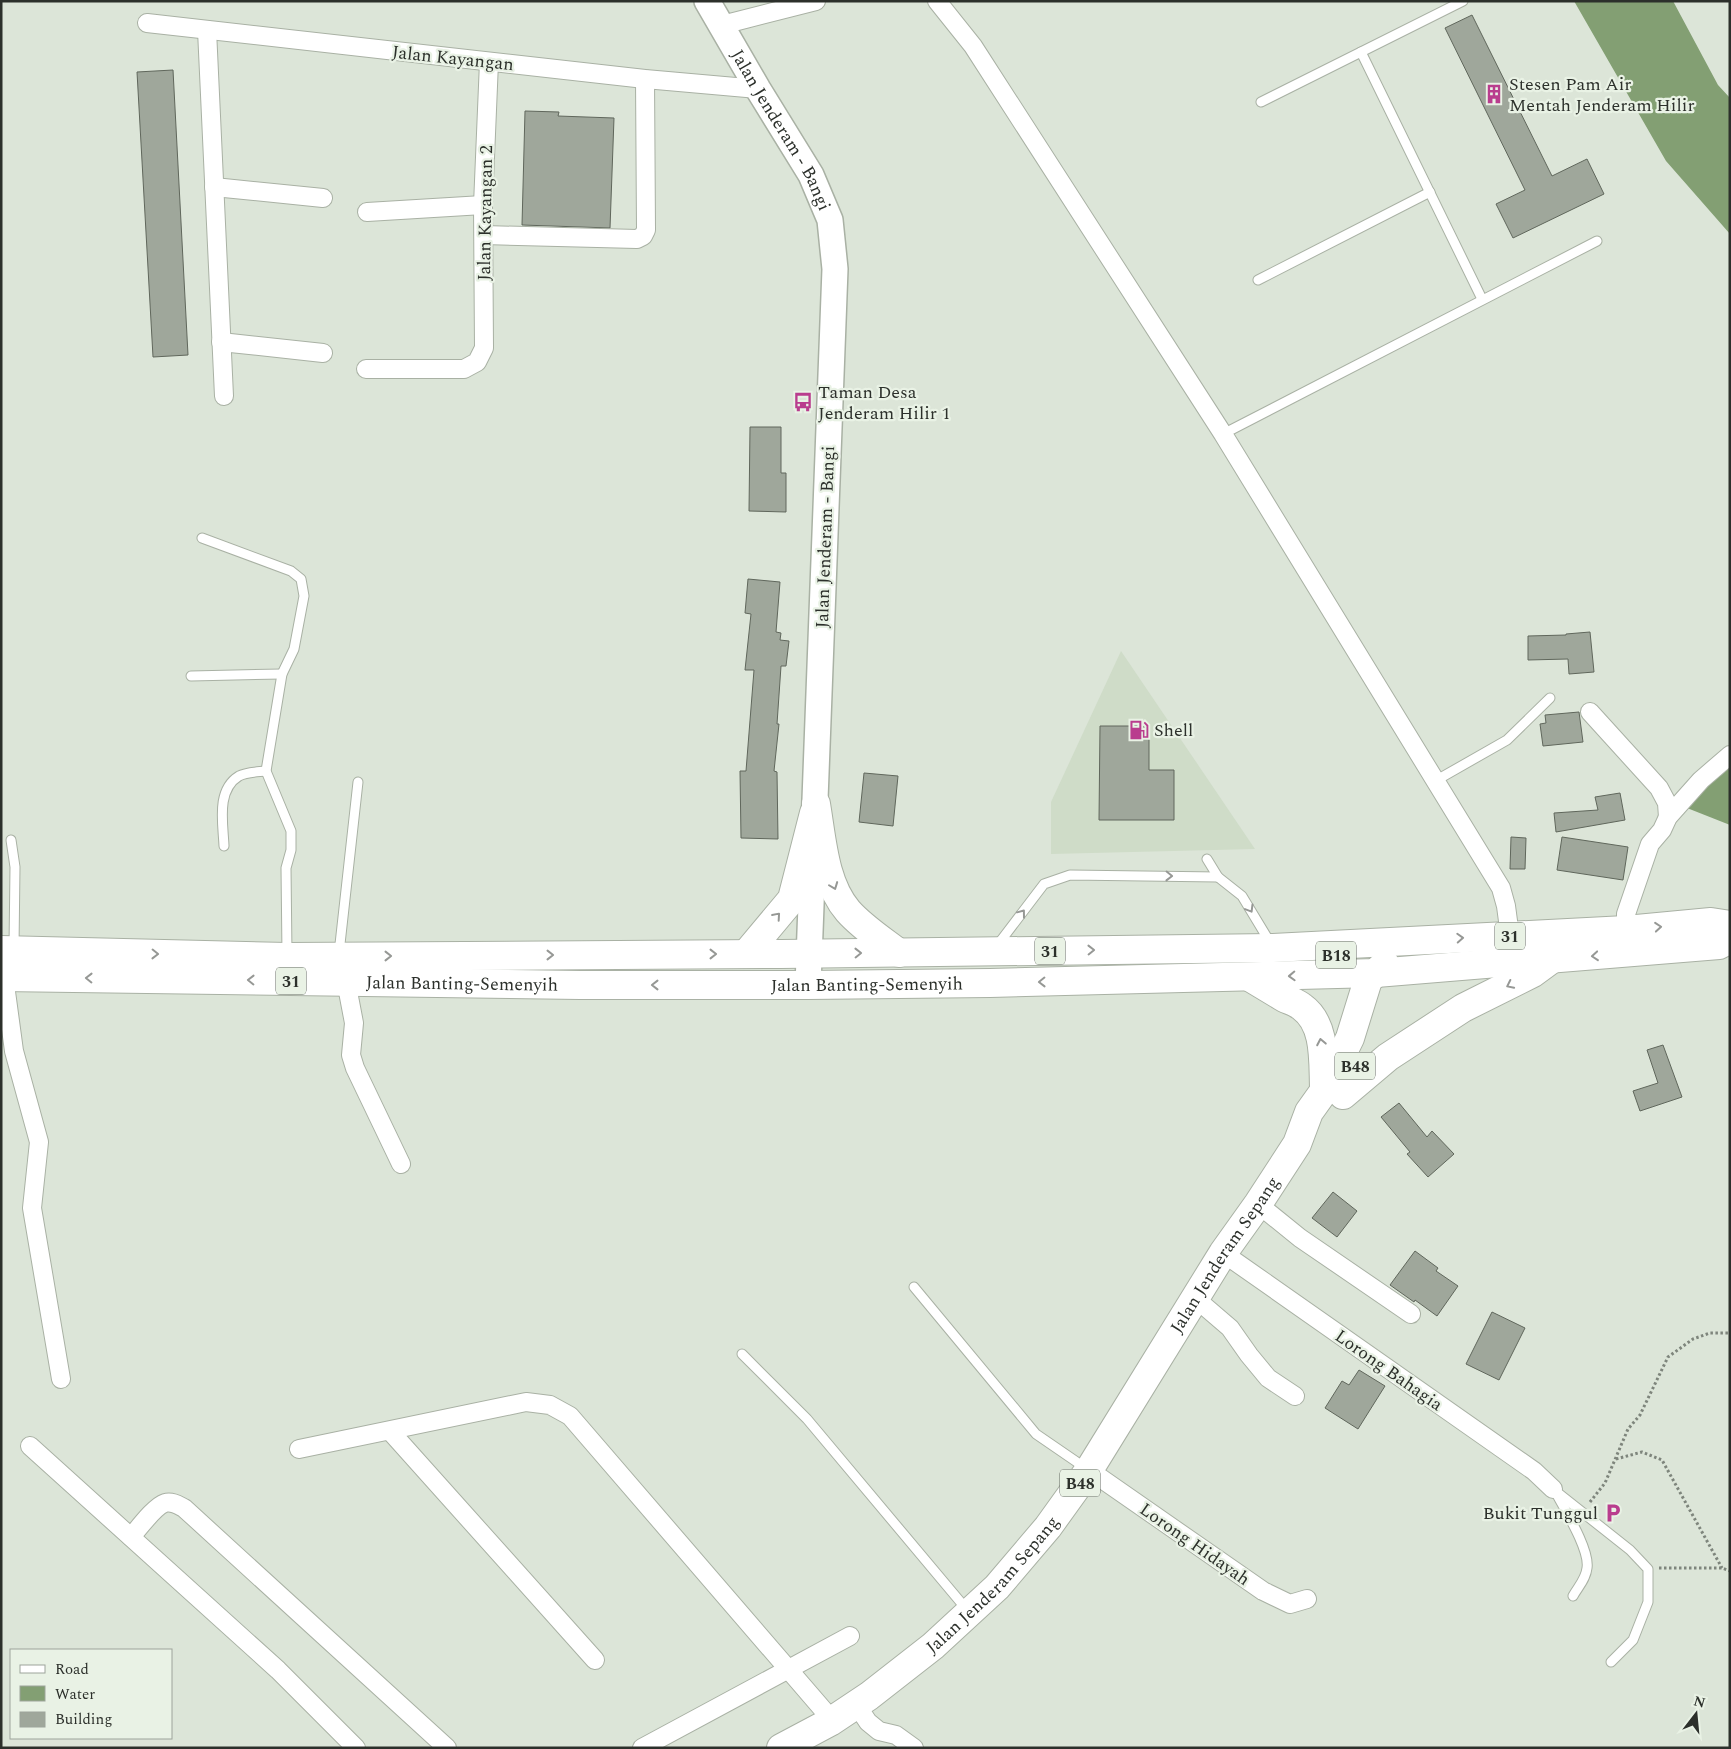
<svg xmlns="http://www.w3.org/2000/svg" width="1731" height="1749" viewBox="0 0 1731 1749" font-family="Spectral,serif">
	<style>
		.built { fill: #cfdcc8 }
		.water { fill: #839f73 }
		.building { fill: #9fa79b; stroke: #60675c }
		.lines { fill: none; stroke-linecap: round; stroke-linejoin: round }
		.lane-casing { stroke: #a9b1a4; stroke-width: 11 }
		.street-casing { stroke: #a9b1a4; stroke-width: 20 }
		.secondary-casing { stroke: #a9b1a4; stroke-width: 28 }
		.primary-casing { stroke: #a9b1a4; stroke-width: 30 }
		.path { stroke: #7e857c; stroke-width: 3; stroke-dasharray: 2.5 2.5; stroke-linecap: butt }
		.lane { stroke: #fff; stroke-width: 9 }
		.street { stroke: #fff; stroke-width: 18 }
		.secondary { stroke: #fff; stroke-width: 25 }
		.primary { stroke: #fff; stroke-width: 28 }
		.oneway { stroke: #969895 }
		.labels { text-anchor: middle; stroke-width: 4.5; stroke-linejoin: round; paint-order: stroke }
		.shield { fill: #e9f2e5; stroke: #656a63; stroke-width: 1 }
		.shield-label { font-size: 16px; font-weight: bold; fill: #2c302b }
		.street-label { font-size: 18px; fill: #2c302b; stroke: #e9f2e5 }
		.poi-label { font-size: 18px; fill: #2c302b; stroke: #e9f2e5; text-anchor: start }
	</style>
	<rect width="100%" height="100%" fill="#dce5d8"/>
	<polygon class="built" points="1121,651 1255,849 1051,854 1051,802"/>
	<g class="water">
		<polygon points="1574,1 1673,1 1718,85 1730,98 1730,234 1666,161"/>
		<polygon points="1730,761 1730,825 1687,808"/>
	</g>
	<g class="building">
		<polygon points="1472,15 1552,176 1587,159 1604,194 1513,238 1496,204 1525,190 1445,28"/>
		<polygon points="173,70 188,355 153,357 137,72"/>
		<polygon points="525,111 559,112 558,116 614,118 610,228 522,225"/>
		<polygon points="750,427 781,427 781,473 786,473 786,512 749,511"/>
		<polygon points="748,579 780,582 776,632 781,633 780,640 789,641 786,666 781,666 777,724 779,724 774,771 777,772 778,839 741,838 740,771 746,771 754,670 745,670 751,614 745,613"/>
		<polygon points="1590,632 1594,672 1569,674 1568,659 1528,660 1528,636 1566,635 1566,634"/>
		<polygon points="1579,712 1583,742 1543,746 1540,724 1546,723 1545,715"/>
		<polygon points="1100,726 1149,726 1149,770 1174,770 1174,820 1099,820"/>
		<polygon points="864,773 898,776 893,826 859,822"/>
		<polygon points="1620,793 1625,820 1556,832 1554,813 1598,810 1595,797"/>
		<polygon points="1511,837 1526,838 1525,869 1510,869"/>
		<polygon points="1562,837 1628,847 1623,880 1557,870"/>
		<polygon points="1663,1045 1682,1097 1640,1111 1633,1091 1658,1083 1647,1050"/>
		<polygon points="1399,1103 1427,1137 1432,1131 1454,1154 1428,1177 1407,1154 1410,1152 1381,1117"/>
		<polygon points="1333,1192 1357,1211 1337,1237 1312,1218"/>
		<polygon points="1415,1251 1438,1268 1436,1271 1458,1286 1437,1316 1415,1300 1414,1302 1390,1285"/>
		<polygon points="1492,1312 1525,1328 1499,1380 1466,1364"/>
		<polygon points="1359,1370 1385,1386 1358,1429 1325,1408 1342,1381 1349,1385"/>
	</g>
	<g class="lines">
		<defs>
			<g id="lane">
				<polyline points="1361,52 1482,299"/>
				<polyline points="1261,102 1463,1"/>
				<polyline points="1258,280 1430,192"/>
				<polyline points="1223,434 1597,241"/>
				<polyline points="202,538 291,571 301,579 304,596 294,649 282,674 266,771 291,831 291,850 286,868 287,954"/>
				<polyline points="191,676 282,674"/>
				<polyline points="1435,781 1507,740 1550,698"/>
				<polyline points="11,840 15,867 14,947"/>
				<path d="M224,846C223,823 216,790 239,776C246,772 258,772 266,771"/>
				<polyline points="1207,859 1218,877 1242,896 1271,944"/>
				<polyline points="996,947 1044,884 1070,875 1218,877"/>
				<polyline points="339,953 358,782"/>
				<polyline points="914,1287 1036,1434 1087,1469"/>
				<polyline points="742,1354 807,1419 968,1611"/>
				<polyline points="1553,1489 1630,1550 1648,1569 1648,1602 1633,1640 1611,1662"/>
				<path d="M1556,1493C1565,1510 1590,1550 1587,1568C1586,1579 1578,1587 1573,1596"/>
			</g>
			<g id="street">
				<polyline points="937,1 973,46 1223,434 1501,888 1506,906 1510,936"/>
				<polyline points="147,23 645,79 758,89"/>
				<polyline points="722,25 816,1"/>
				<polyline points="207,30 224,396"/>
				<polyline points="214,187 323,198"/>
				<polyline points="367,212 483,205"/>
				<polyline points="484,235 637,239 643,236 646,230 645,79"/>
				<polyline points="221,342 323,353"/>
				<polyline points="366,369 464,369 477,362 484,348 483,205 489,62"/>
				<polyline points="1590,712 1659,788 1667,803 1668,817"/>
				<polyline points="1626,930 1626,914 1650,844 1662,830 1668,817 1701,780 1730,755"/>
				<polyline points="4,977 14,1051 39,1142 32,1208 61,1379"/>
				<polyline points="346,981 354,1023 351,1055 355,1068 401,1164"/>
				<polyline points="1258,1204 1300,1238 1411,1314"/>
				<polyline points="1223,1253 1534,1471 1553,1489"/>
				<polyline points="1195,1298 1230,1328 1249,1355 1268,1378 1295,1396"/>
				<polyline points="390,1431 595,1660"/>
				<polyline points="30,1446 278,1670 356,1748"/>
				<polyline points="299,1449 526,1402 550,1405 570,1416 832,1720"/>
				<polyline points="1089,1470 1263,1591 1290,1604 1307,1599"/>
				<path d="M131,1537C138,1529 155,1506 165,1503C172,1501 178,1505 184,1508L447,1748"/>
				<polyline points="856,1704 868,1722 879,1731 896,1735 914,1748"/>
				<polyline points="642,1748 850,1636"/>
			</g>
			<g id="secondary">
				<path id="s1" d="M707,1L758,89L811,175L830,220L835,269L808,985"/>
			</g>
			<g id="primary">
				<path d="M816,804C822,839 824,883 848,911C862,927 882,940 899,953"/>
				<polyline points="1,950 287,957 781,954 1273,948 1626,930 1711,922 1730,925"/>
				<polyline points="746,954 792,899 814,813"/>
				<path id="s2" d="M1,977L580,985H808L990,983L1376,973L1719,945L1730,939"/>
				<path d="M1251,978C1261,984 1271,990 1281,996C1287,1000 1296,1002 1302,1007C1326,1024 1323,1061 1324,1087"/>
				<polyline points="1343,1095 1388,1057 1463,1008 1533,973 1548,962"/>
				<path id="s3" d="M781,1748L830,1722L869,1696L933,1646L997,1587L1048,1527L1089,1470L1223,1253L1258,1204L1297,1144L1309,1112L1324,1091L1350,1038L1368,980L1385,964"/>
			</g>
		</defs>
		<use href="#lane" class="lane-casing"/>
		<use href="#street" class="street-casing"/>
		<use href="#secondary" class="secondary-casing"/>
		<use href="#primary" class="primary-casing"/>
		<g class="path">
			<polyline points="1616,1459 1642,1452 1662,1460 1722,1568"/>
			<polyline points="1590,1502 1605,1483 1628,1429 1640,1415 1668,1357 1693,1339 1710,1333 1730,1333"/>
			<polyline points="1659,1568 1722,1568 1730,1571"/>
		</g>
		<use href="#lane" class="lane"/>
		<use href="#street" class="street"/>
		<use href="#secondary" class="secondary"/>
		<use href="#primary" class="primary"/>
	</g>
	<defs><path id="oneway-chevron" d="M-2-3.5L2.5 0L-2 3.5" fill="none" stroke-width="1.6" stroke-linecap="round" stroke-linejoin="round" transform="scale(1.25)"/></defs>
	<g class="oneway">
		<use href="#oneway-chevron" transform="translate(1169 876) rotate(1)"/>
		<use href="#oneway-chevron" transform="translate(834 886) rotate(69)"/>
		<use href="#oneway-chevron" transform="translate(1250 909) rotate(59)"/>
		<use href="#oneway-chevron" transform="translate(1022 913) rotate(-53)"/>
		<use href="#oneway-chevron" transform="translate(777 916) rotate(-49)"/>
		<use href="#oneway-chevron" transform="translate(1658 927) rotate(-5)"/>
		<use href="#oneway-chevron" transform="translate(1460 938) rotate(-3)"/>
		<use href="#oneway-chevron" transform="translate(1091 950) rotate(-1)"/>
		<use href="#oneway-chevron" transform="translate(858 953) rotate(-1)"/>
		<use href="#oneway-chevron" transform="translate(155 954) rotate(1)"/>
		<use href="#oneway-chevron" transform="translate(713 954)"/>
		<use href="#oneway-chevron" transform="translate(550 955)"/>
		<use href="#oneway-chevron" transform="translate(388 956)"/>
		<use href="#oneway-chevron" transform="translate(1595 956) rotate(175)"/>
		<use href="#oneway-chevron" transform="translate(1292 976) rotate(178)"/>
		<use href="#oneway-chevron" transform="translate(89 978) rotate(-179)"/>
		<use href="#oneway-chevron" transform="translate(251 980) rotate(-179)"/>
		<use href="#oneway-chevron" transform="translate(1042 982) rotate(179)"/>
		<use href="#oneway-chevron" transform="translate(655 985) rotate(-180)"/>
		<use href="#oneway-chevron" transform="translate(1510 985) rotate(154)"/>
		<use href="#oneway-chevron" transform="translate(1321 1042) rotate(-101)"/>
	</g>
	<defs>
		<symbol id="building-bare" viewBox="-9 -9 18 18"><path d="M-4-6H4V6H1V3H-1V6H-4ZM-2.5-4.3h1.7v1.8h-1.7ZM.8-4.3h1.7v1.8H.8ZM-2.5-1h1.7V.8h-1.7ZM.8-1h1.7V.8H.8Z" fill="#b93d8e" stroke="#e9f2e5" stroke-width="2.5" paint-order="stroke"/></symbol>
		<symbol id="bus-bare" viewBox="-9 -9 18 18"><path d="M-5-6H5V4H4V6H2V4H-2V6H-4V4H-5ZM-3.5-4V0h7V-4ZM-3.5 1.2v1.5H-2V1.2ZM2 1.2v1.5H3.5V1.2Z" fill="#b93d8e" stroke="#e9f2e5" stroke-width="2.5" paint-order="stroke"/></symbol>
		<symbol id="fuel-bare" viewBox="-9 -9 18 18"><path d="M-5.5-6h7V0h2V4h1.3V-2.5L3-4.5l.8-.8L6-3V5H2.5V1h-1V6h-7ZM-4.2-4.7v3.2H.2V-4.7Z" fill="#b93d8e" stroke="#e9f2e5" stroke-width="2.5" paint-order="stroke"/></symbol>
		<symbol id="parking-bare" viewBox="-9 -9 18 18"><path d="M-3.5-5.5H1a3.5 3.5 0 0 1 0 7H-1V5.5H-3.5ZM-1-3.4V-.6H.8a1.4 1.4 0 0 0 0-2.8Z" fill="#b93d8e" stroke="#e9f2e5" stroke-width="2.5" paint-order="stroke"/></symbol>
	</defs>
	<g fill-rule="evenodd">
		<use href="#building-bare" x="1480" y="80" width="28" height="28"/>
		<use href="#bus-bare" x="789" y="388" width="28" height="28"/>
		<use href="#fuel-bare" x="1125" y="716" width="28" height="28"/>
		<use href="#parking-bare" x="1599" y="1499" width="28" height="28"/>
	</g>
	<g class="labels">
		<g class="shield">
			<rect x="1495" y="922.5" width="30" height="27" rx="4"/>
			<rect x="1035" y="937.5" width="30" height="27" rx="4"/>
			<rect x="1316" y="941.5" width="40" height="27" rx="4"/>
			<rect x="276" y="967.5" width="30" height="27" rx="4"/>
			<rect x="1335" y="1052.5" width="40" height="27" rx="4"/>
			<rect x="1060" y="1469.5" width="40" height="27" rx="4"/>
		</g>
		<g class="shield-label">
			<text x="1510" y="942">31</text>
			<text x="1050" y="957">31</text>
			<text x="1336" y="961">B18</text>
			<text x="291" y="987">31</text>
			<text x="1355" y="1072">B48</text>
			<text x="1080" y="1489">B48</text>
		</g>
		<g class="street-label">
			<text transform="translate(453 58) rotate(6)" y="6">Jalan Kayangan</text>
			<text dy="6" stroke="none"><textPath href="#s1" startOffset="149">Jalan Jenderam - Bangi</textPath></text>
			<text transform="translate(485 213) rotate(-89)" y="6">Jalan Kayangan 2</text>
			<text transform="translate(825 537) rotate(-88)" y="6">Jalan Jenderam - Bangi</text>
			<text dy="6" stroke="none"><textPath href="#s2" startOffset="461">Jalan Banting-Semenyih</textPath></text>
			<text dy="6" stroke="none"><textPath href="#s2" startOffset="866">Jalan Banting-Semenyih</textPath></text>
			<text dy="6" stroke="none"><textPath href="#s3" startOffset="674">Jalan Jenderam Sepang</textPath></text>
			<text transform="translate(1389 1370) rotate(35)" y="6">Lorong Bahagia</text>
			<text transform="translate(1195 1544) rotate(35)" y="6">Lorong Hidayah</text>
			<text dy="6" stroke="none"><textPath href="#s3" startOffset="269">Jalan Jenderam Sepang</textPath></text>
		</g>
		<g class="poi-label">
			<text x="1509" y="90">Stesen Pam Air<tspan x="1509" dy="21">Mentah Jenderam Hilir</tspan></text>
			<text x="818" y="398">Taman Desa<tspan x="818" dy="21">Jenderam Hilir 1</tspan></text>
			<text x="1154" y="736">Shell</text>
			<text x="1598" y="1519" text-anchor="end">Bukit Tunggul</text>
		</g>
	</g>
	<rect width="1731" height="1749" fill="none" stroke="#2c302b" stroke-width="5"/>
	<rect x="10" y="1649" width="162" height="90" fill="#e9f2e5" stroke="#9da49b"/>
	<rect x="20" y="1665" width="25" height="8" fill="#ffffff" stroke="#9da49b"/>
	<text x="55" y="1674" font-size="15" fill="#2c302b">Road</text>
	<rect x="20" y="1686" width="25" height="15" fill="#839f73" stroke="#9da49b"/>
	<text x="55" y="1699" font-size="15" fill="#2c302b">Water</text>
	<rect x="20" y="1712" width="25" height="15" fill="#9fa79b" stroke="#9da49b"/>
	<text x="55" y="1724" font-size="15" fill="#2c302b">Building</text>
	<g transform="translate(1696 1714) rotate(16)" stroke="#e9f2e5" stroke-width="4" paint-order="stroke">
	<path d="M0-4L9 19L0 12L-9 19Z" fill="#2c302b"/>
	<text y="-8" font-size="14" font-weight="bold" text-anchor="middle" fill="#2c302b">N</text>
	</g>
</svg>
